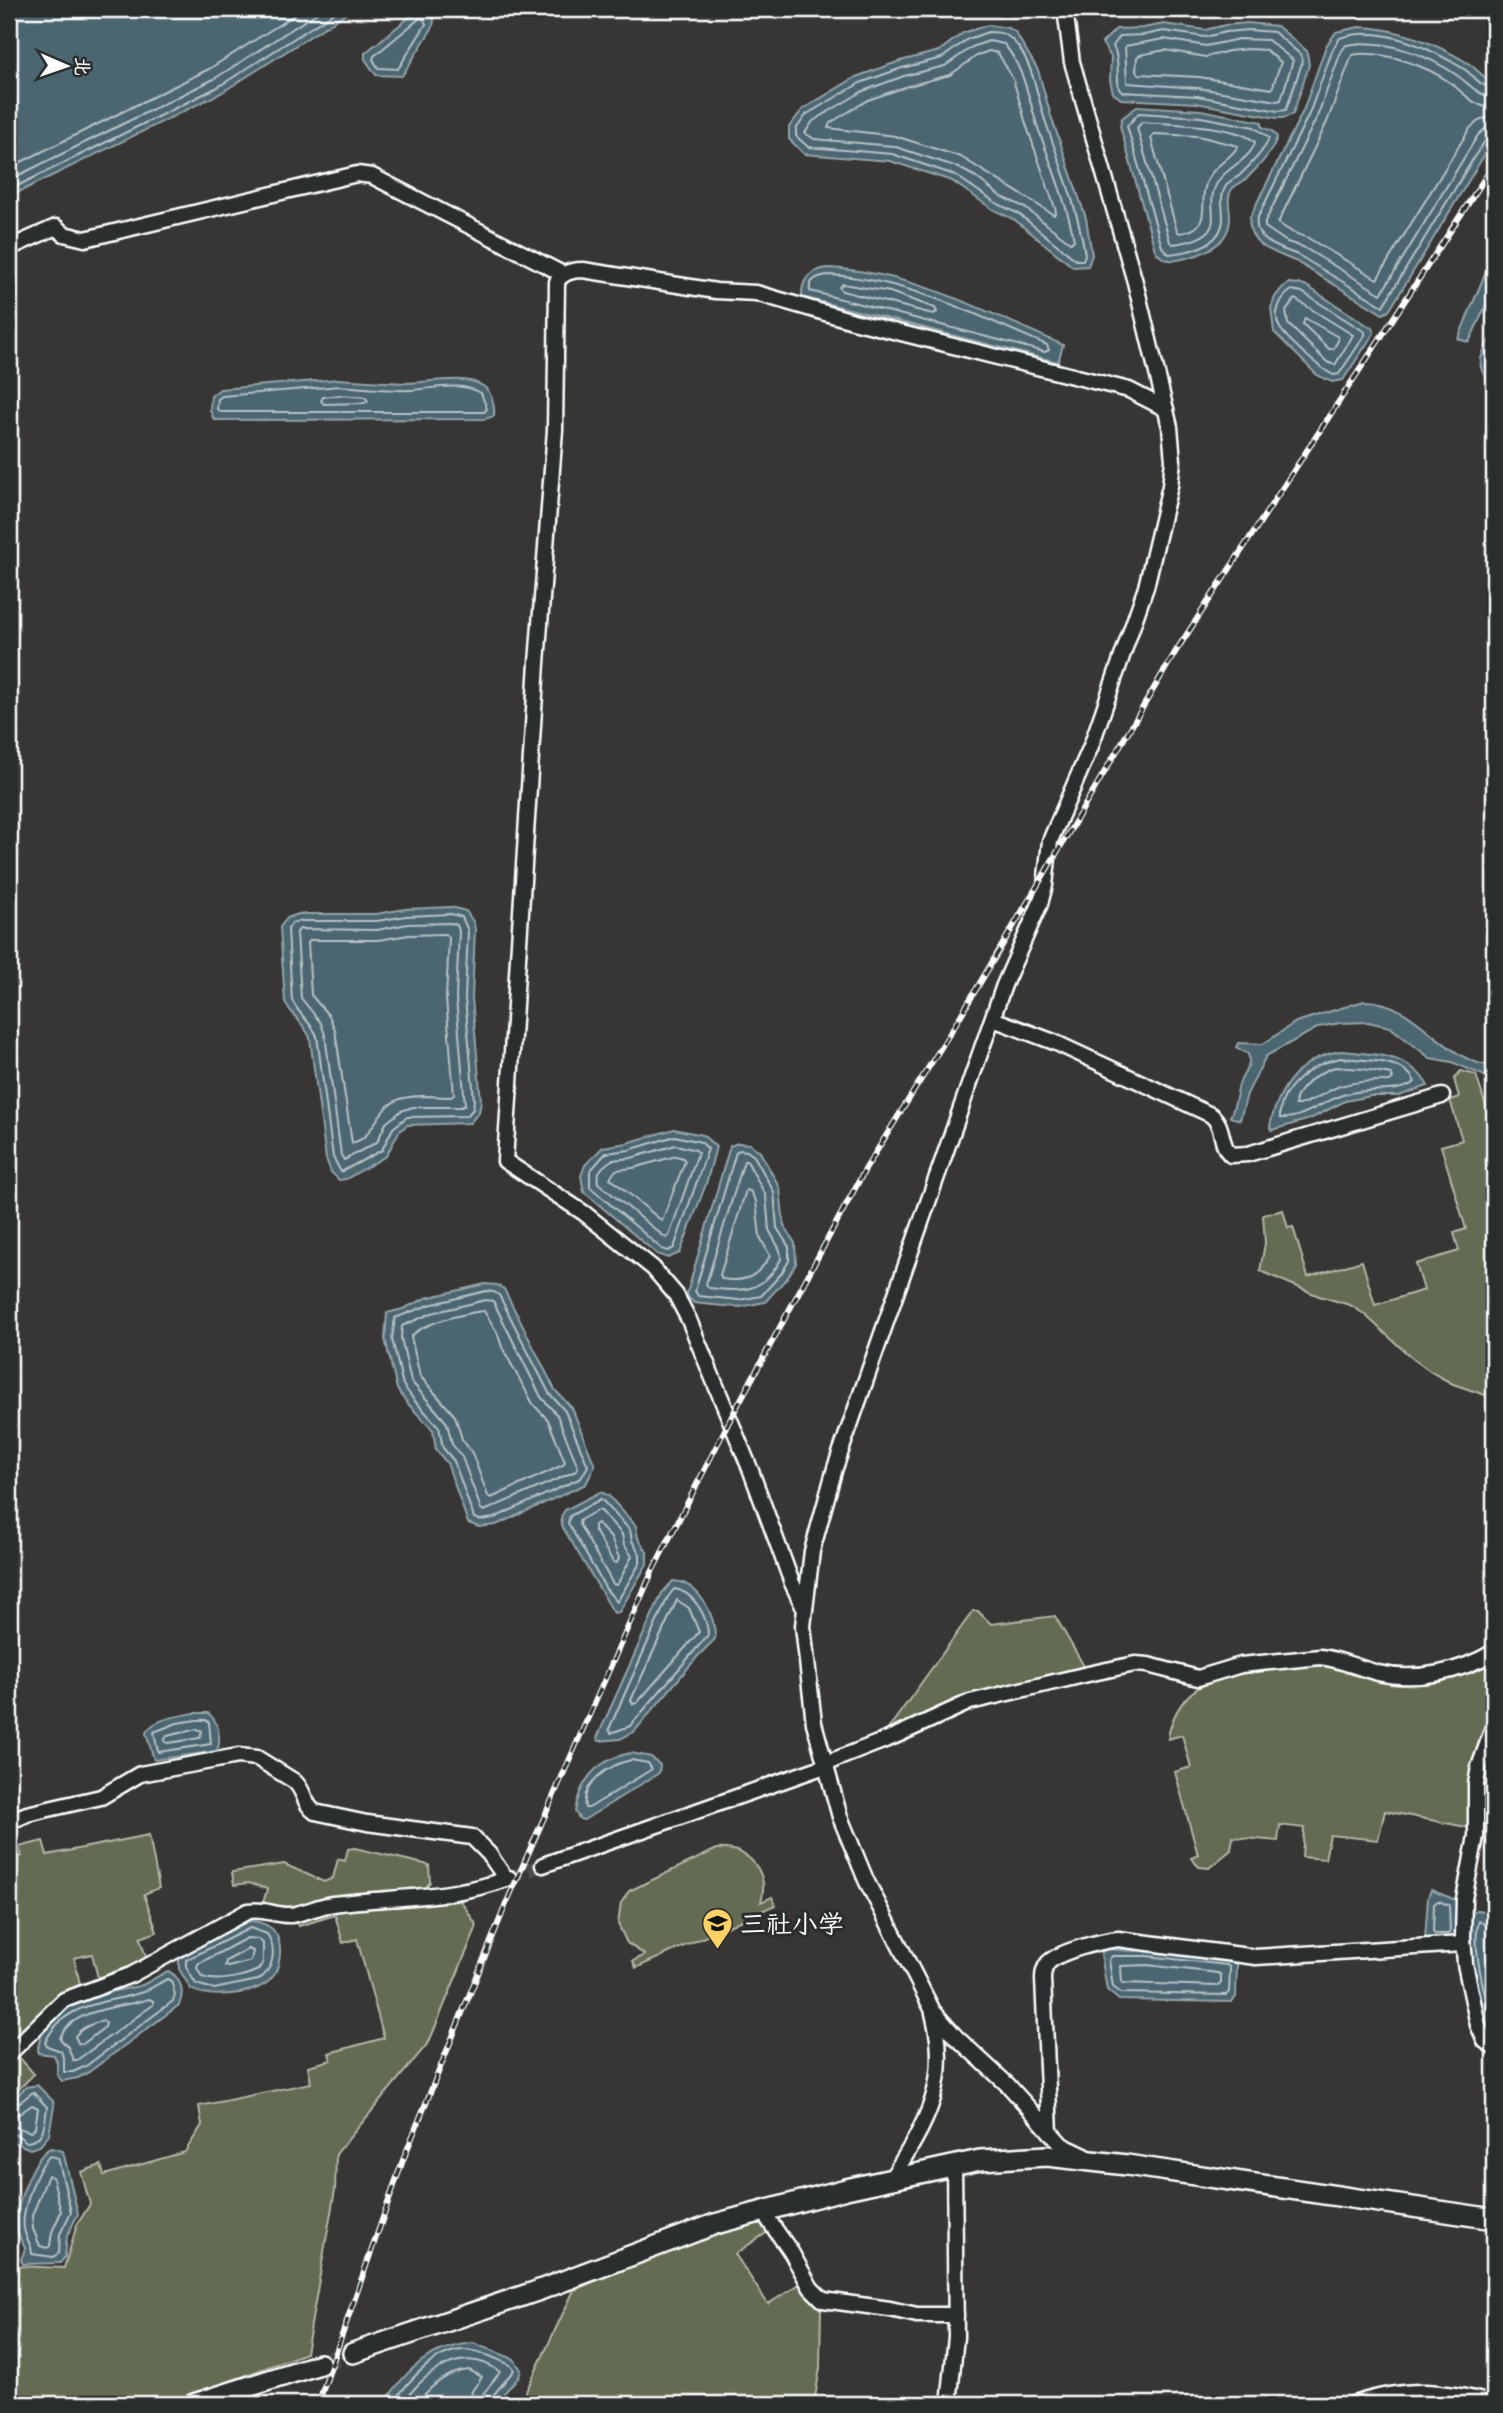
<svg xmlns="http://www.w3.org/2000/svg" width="1503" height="2413" viewBox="0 0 1503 2413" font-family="'Shantell Sans','LXGW WenKai TC',sans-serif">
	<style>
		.green { fill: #646c52; stroke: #b2b6a8; stroke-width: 2 }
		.water { fill: #4c6671; stroke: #94a3aa; stroke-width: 2 }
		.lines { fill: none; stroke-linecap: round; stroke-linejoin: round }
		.shore { stroke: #b7c2c6; stroke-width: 2 }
		.street-tunnel { stroke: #4b4a49; stroke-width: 14; stroke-dasharray: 14 7; stroke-linecap: butt }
		.secondary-tunnel { stroke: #4b4a49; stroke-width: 19; stroke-dasharray: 19 10; stroke-linecap: butt }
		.street-casing { stroke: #fff; stroke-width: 19 }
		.secondary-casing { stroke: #fff; stroke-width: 24 }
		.street { stroke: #2a2d2e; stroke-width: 14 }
		.secondary { stroke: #2a2d2e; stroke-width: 19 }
		.rail-casing { stroke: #fff; stroke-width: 6 }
		.rail { stroke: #2a2d2e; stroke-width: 3.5; stroke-dasharray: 10; stroke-linecap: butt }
		.labels { text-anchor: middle; stroke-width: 6; stroke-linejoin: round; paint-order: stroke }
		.poi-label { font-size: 26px; fill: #fff; stroke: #2a2d2e; text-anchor: start }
	</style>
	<rect width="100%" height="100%" fill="#373635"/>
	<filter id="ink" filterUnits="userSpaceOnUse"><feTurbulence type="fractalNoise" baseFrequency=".0143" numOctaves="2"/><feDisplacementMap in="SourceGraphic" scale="14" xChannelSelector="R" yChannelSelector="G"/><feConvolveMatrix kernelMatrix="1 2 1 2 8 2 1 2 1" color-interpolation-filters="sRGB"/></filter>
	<g filter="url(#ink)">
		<g class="green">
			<polygon points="1461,1071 1476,1075 1494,1131 1494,1398 1453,1384 1431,1372 1412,1358 1364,1314 1350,1305 1319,1296 1260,1271 1265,1243 1263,1215 1283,1210 1288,1228 1293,1227 1308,1277 1362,1261 1375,1305 1424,1290 1416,1264 1459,1251 1454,1233 1466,1229 1441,1146 1462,1140 1450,1100 1459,1097 1454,1079"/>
			<polygon points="973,1611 978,1611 991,1624 1055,1616 1085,1668 998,1689 948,1704 886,1732"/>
			<path d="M1494,1658V1791H1470L1471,1828L1385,1811L1378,1840L1330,1835L1325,1859L1302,1857L1304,1828L1280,1825L1278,1841L1233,1837L1231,1850L1209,1868L1199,1867L1191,1858L1198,1855L1175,1772L1191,1767L1182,1735L1168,1739C1170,1723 1177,1708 1188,1696C1208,1673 1301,1663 1332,1666C1351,1667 1371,1681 1389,1679C1424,1675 1460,1665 1494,1658Z"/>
			<polygon points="149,1835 159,1888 144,1894 157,1932 140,1938 147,1960 98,1978 92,1954 74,1958 80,1984 56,1999 11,2048 34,2074 9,2099 9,1860 22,1856 19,1847 43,1841 47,1855"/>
			<polygon points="355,1848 429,1865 430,1882 424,1890 284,1910 263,1903 267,1889 249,1883 234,1885 232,1872 284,1864 324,1882 333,1878 338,1859 345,1861 348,1849"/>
			<path d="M717,1849C748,1847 770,1871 761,1902L772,1897L775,1905L636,1968L633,1961L645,1955L627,1943L618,1924L621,1903L629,1891Z"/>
			<polygon points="461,1901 477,1926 429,2042 336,2154 335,2190 306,2353 168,2404 9,2404 9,2277 15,2266 64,2268 77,2225 90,2204 81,2172 101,2165 104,2175 185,2152 202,2125 199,2106 311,2083 308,2066 331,2060 329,2053 384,2038 357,1939 343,1943 335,1915 299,1926 295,1917 323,1909"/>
			<polygon points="760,2220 769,2231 735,2254 768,2304 803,2282 821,2307 820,2368 814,2404 520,2404 574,2290 685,2243"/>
		</g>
		<g class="water">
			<polygon points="9,9 353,9 221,93 9,197"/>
			<polygon points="423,10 434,19 433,27 402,76 376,75 365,59 365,53 417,11"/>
			<polygon points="1248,23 1277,26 1307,51 1309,65 1293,114 1284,118 1277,118 1196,103 1121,99 1113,93 1110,80 1111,57 1102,43 1116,29 1143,28 1164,24 1205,30 1225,25"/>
			<polygon points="988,25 1008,28 1015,32 1038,70 1051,116 1086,218 1092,255 1088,266 1073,267 1015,220 992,209 952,181 890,161 804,154 789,139 789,127 803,109 856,77 900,61 939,51 963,33"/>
			<path d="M1359,27C1398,28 1435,43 1468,63C1479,70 1481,77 1494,82V139L1389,311L1383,314L1295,261C1275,253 1245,244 1250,217L1303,111L1326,46L1336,32Z"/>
			<path d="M1138,106L1201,110L1262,122V127L1272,131L1277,137C1272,154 1257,168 1245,180C1241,183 1235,185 1232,189C1226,197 1230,207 1230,216C1231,245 1201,256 1177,260C1167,261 1161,259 1155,250L1120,126L1122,118Z"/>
			<polygon points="1494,252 1494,288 1469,342 1458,339"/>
			<path d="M828,268C912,272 988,312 1063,345L1058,362L802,297C801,278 811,270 828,268Z"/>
			<polygon points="1289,283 1305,285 1373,329 1374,333 1343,380 1332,382 1317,375 1274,332 1271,308 1275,297 1282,288"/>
			<path d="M1494,332V385C1471,368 1482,352 1494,332Z"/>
			<path d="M340,379C362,381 384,382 406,383C427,383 465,374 483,386C492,392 495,406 494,416L485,419L214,420L210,410L211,396L220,389Z"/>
			<path d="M451,907L466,911L474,923L475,930L472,998L481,1101L479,1112L470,1123L407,1125L399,1132L386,1156L346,1179L339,1180L331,1172L326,1159L310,1038C305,1024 292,1016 285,1002L280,927L287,918L298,914H376L405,909Z"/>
			<path d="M1364,1001C1417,1000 1443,1063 1494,1066V1080L1452,1062L1430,1058L1390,1027L1368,1022L1340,1023L1319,1027L1266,1056L1247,1094L1240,1120L1230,1117C1236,1105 1236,1093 1240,1082C1244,1071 1252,1066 1248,1054L1236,1047L1238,1043L1263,1044L1296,1022Z"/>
			<path d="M1341,1051C1374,1054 1411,1054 1428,1086L1399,1096H1371L1345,1101L1310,1119L1272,1130L1270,1126C1278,1088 1300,1057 1341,1051Z"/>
			<polygon points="674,1129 703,1135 716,1147 706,1184 680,1253 668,1258 657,1254 584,1192 581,1176 585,1165 603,1147 627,1143"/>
			<polygon points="738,1143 750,1144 760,1152 780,1188 784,1226 795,1243 796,1264 787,1278 765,1302 740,1307 723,1306 694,1303 688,1297 687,1293 730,1146"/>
			<polygon points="485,1284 497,1285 504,1289 555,1390 572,1408 595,1466 586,1484 496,1525 479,1527 468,1523 447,1463 436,1450 433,1430 409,1405 397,1389 385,1339 387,1313 403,1309 426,1298"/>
			<polygon points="600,1492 608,1495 636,1526 638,1538 647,1552 647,1564 619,1612 614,1613 562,1526 561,1517 565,1510"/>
			<path d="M673,1581C699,1582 716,1616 715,1639L698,1656L634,1732L620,1739L599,1741L597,1738L662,1593Z"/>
			<path d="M195,1713H208C218,1720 222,1739 217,1751L154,1760L146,1733C153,1718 180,1716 195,1713Z"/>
			<path d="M631,1753L651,1757L660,1765L659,1773L584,1820L580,1819L575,1812C580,1779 598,1759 631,1753Z"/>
			<polygon points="1431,1890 1456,1900 1458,1939 1428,1941 1425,1939 1428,1897"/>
			<path d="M1476,1910L1486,1911L1494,1926V2036C1473,2009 1467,1948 1471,1915Z"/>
			<path d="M249,1921C257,1921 268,1924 274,1931C284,1944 281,1970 269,1981C254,1995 208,1999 191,1989L179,1969V1957Z"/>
			<polygon points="1105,1949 1135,1951 1146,1949 1233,1959 1237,1965 1236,1997 1231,2002 1119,2000 1107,1990 1101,1954"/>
			<path d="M168,1971C181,1977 185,1992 179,2005L89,2072L78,2078L62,2081L57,2075V2062L54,2055L38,2053C37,2030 60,2007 80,1999C98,1992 120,1991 139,1986C149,1983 158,1975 168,1971Z"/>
			<polygon points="37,2085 53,2101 54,2106 49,2135 40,2146 30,2149 9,2140 9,2103 26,2087"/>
			<path d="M51,2148L63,2151L78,2214L67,2236L65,2257L60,2263L23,2264L21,2260L25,2248C20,2238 16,2232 16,2221C16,2205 35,2153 51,2148Z"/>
			<path d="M473,2343L514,2359L521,2370L519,2377L494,2404H384C407,2368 430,2347 473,2343Z"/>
		</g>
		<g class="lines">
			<g class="shore">
				<polygon points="420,18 424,19 426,24 398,69 378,68 373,59 374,56"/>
				<path d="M1248,30L1274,32L1301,55L1302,63L1286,110L1278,111L1197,96L1123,92L1119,89C1116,74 1120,58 1113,46L1120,36L1144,35L1164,31L1205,37L1226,32Z"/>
				<path d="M988,32C995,32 1003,32 1009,37C1032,55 1036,93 1045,120C1060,165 1078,208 1085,255L1083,260H1076L1019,214L996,203L955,175L892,154L808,147L796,136V129L807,114L860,83L902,68L942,58L968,39Z"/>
				<polygon points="1164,39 1206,46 1239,39 1268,40 1293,60 1281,100 1277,101 1198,88 1127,83 1125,46"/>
				<path d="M989,41L1004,44C1024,68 1028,96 1037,125C1050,163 1066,200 1074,240L1071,243L1024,207L1000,196L976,177L957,167L893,146L814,139L805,133L813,121L863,91L904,76L945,66L972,47Z"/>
				<polygon points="1248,49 1266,50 1281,62 1272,89 1199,77 1139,74 1136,71 1137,57 1140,55 1165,50 1206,57 1229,51"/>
				<polygon points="989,51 998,53 1013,79 1026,124 1056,211 1054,215 961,157 895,136 828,128 830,123 868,100 908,86 950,75 978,55"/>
				<path d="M1494,88C1479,87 1475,76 1464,69C1430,48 1380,24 1340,38L1333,49L1309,114L1257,219C1253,241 1282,249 1298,255L1383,306L1478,151L1487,138L1494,136"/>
				<path d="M1494,97C1477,96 1471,85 1458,76C1427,54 1383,38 1346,45L1341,52L1317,117L1265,222V227L1287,242L1303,247L1381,294L1478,135L1485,129L1494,127"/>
				<path d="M1494,108C1474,107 1466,95 1452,84C1428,66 1381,49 1352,55L1327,122L1278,223L1292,232L1308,238L1377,279L1470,128L1481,119L1494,117"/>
				<path d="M1139,113L1201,117L1254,127L1269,138C1266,150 1248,167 1239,176C1234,179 1229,181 1226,186C1219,196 1223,206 1223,217C1223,245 1190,252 1169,254L1162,247L1127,126Z"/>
				<path d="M1142,122C1169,124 1236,124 1255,142C1251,159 1229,166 1219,180C1198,209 1239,235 1173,244L1170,242L1137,128Z"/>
				<path d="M1154,134L1198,136L1238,146C1232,158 1216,164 1209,177C1195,200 1217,228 1180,233L1177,231L1151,138Z"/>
				<polyline points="9,168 209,69 304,9"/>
				<polyline points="9,180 214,79 323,9"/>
				<polyline points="9,190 218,87 340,9"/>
				<path d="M829,275C906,279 977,315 1047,345L1049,350L1045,352L810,291C808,279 819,276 829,275Z"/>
				<polygon points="843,284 890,292 935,308 937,312 933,314 842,291 839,287"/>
				<path d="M1292,290L1302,292L1365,332V335L1339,374L1334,375C1322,371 1287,339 1280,328C1272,315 1280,297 1292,290Z"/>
				<polygon points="1295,299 1353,335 1335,365 1327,362 1288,324 1286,311"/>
				<polygon points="1305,318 1338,337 1338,341 1333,349 1329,349 1303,324"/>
				<path d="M340,386C363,388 388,391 411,390C433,389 461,381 481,393L487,409L484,412H221L217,409L218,399L222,396Z"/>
				<polygon points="340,395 365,397 368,401 364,403 324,404 321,401 323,397"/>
				<path d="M451,914L462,917L468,931L465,998L474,1100L473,1109L467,1116L407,1117L393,1128L382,1150L341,1172L333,1157L317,1036C311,1022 298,1014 292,1000L288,929L292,923L299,921H377L406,916Z"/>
				<polygon points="450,923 457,925 459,931 456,998 465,1105 461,1107 413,1107 401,1111 386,1123 377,1142 344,1160 341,1155 325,1035 321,1023 301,998 297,932 300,929 377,930 408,924"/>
				<path d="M445,934L449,937L446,999L454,1095L451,1097C435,1097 415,1094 400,1099C374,1109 376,1137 352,1143L335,1030L329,1016L311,995L308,942L311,940H378L409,935Z"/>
				<path d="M1341,1058C1363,1060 1405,1059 1415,1082C1397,1095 1369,1087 1346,1094C1324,1100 1303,1120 1280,1118C1278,1088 1314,1062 1341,1058Z"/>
				<path d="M1335,1067L1363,1069L1391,1074L1393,1078L1390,1081C1373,1081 1358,1081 1340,1086C1327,1090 1307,1106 1295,1105C1295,1087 1320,1072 1335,1067Z"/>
				<polygon points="675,1136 701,1142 708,1149 674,1248 668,1251 662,1249 590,1187 590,1171 606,1153 629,1150"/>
				<path d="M676,1145L696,1150L698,1153L669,1236L666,1238L598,1183C595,1173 604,1165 612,1160L631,1158Z"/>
				<polygon points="740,1150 747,1151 754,1156 774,1192 777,1228 789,1247 789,1261 781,1274 761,1296 739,1300 698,1296 695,1291 736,1152"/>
				<polygon points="676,1156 683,1158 685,1161 662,1221 610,1178 616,1170 633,1168"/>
				<path d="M744,1161H747L766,1196L769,1230L780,1250L781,1259C763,1293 743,1292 709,1288L706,1284Z"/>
				<path d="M746,1190L750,1191L756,1201L760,1237L770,1256C758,1276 746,1283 722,1279L720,1275Z"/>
				<polygon points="486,1291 494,1292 499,1295 549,1393 565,1411 588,1466 581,1478 494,1518 480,1520 474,1518 454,1461 443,1448 439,1427 414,1400 403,1385 392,1339 395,1318 429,1305"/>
				<polygon points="486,1300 493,1301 541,1397 557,1415 578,1467 576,1471 484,1511 481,1509 462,1457 452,1444 447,1423 411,1381 401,1338 402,1326 432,1313"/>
				<path d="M484,1311L497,1332L502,1347L533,1404L548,1420L565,1462L563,1465L491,1498L488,1496L472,1453L462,1439L455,1416L420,1376L411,1337C421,1323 466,1313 484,1311Z"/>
				<polygon points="601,1499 630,1530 632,1541 640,1554 640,1563 617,1602 606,1589 568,1523 570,1516"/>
				<polygon points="598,1510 601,1511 622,1534 624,1545 632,1556 617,1585 613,1584 579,1524 580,1520"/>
				<polygon points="597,1523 611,1538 619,1558 617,1563 613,1562 594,1529 594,1525"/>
				<path d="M674,1589C693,1591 708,1617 708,1635L630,1726L611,1733L609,1729L668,1597Z"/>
				<polygon points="677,1600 689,1608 699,1632 637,1703 633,1704 631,1700"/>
				<polygon points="196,1720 206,1720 209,1722 211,1744 158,1752 154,1732 177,1723"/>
				<polygon points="197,1729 202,1731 200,1738 168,1743 164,1741 167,1736"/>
				<path d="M631,1760L648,1763L652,1769L589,1808H585C581,1782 609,1765 631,1760Z"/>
				<polygon points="1438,1901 1449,1905 1450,1931 1448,1934 1435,1934 1433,1932 1434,1904"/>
				<path d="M250,1928L267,1934C277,1949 274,1970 258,1980L214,1989L196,1984L186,1967V1960Z"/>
				<path d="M1494,1928L1479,1921C1471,1944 1485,2000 1494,2023"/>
				<path d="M247,1938L258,1939L263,1943V1962L258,1970C243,1977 218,1983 202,1977L197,1968L198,1964Z"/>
				<polygon points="248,1949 253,1951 251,1961 228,1967 225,1966 226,1961"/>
				<polygon points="1112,1956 1147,1956 1227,1965 1230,1968 1229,1992 1226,1995 1121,1993 1113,1987 1109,1960"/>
				<polygon points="1147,1965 1218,1973 1221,1975 1221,1983 1218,1986 1122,1983 1121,1966"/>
				<path d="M167,1979L171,1981L175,1994L173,2001L86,2066L73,2072H64V2061L61,2051L47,2046L45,2043C63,2001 107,2004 143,1992C151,1989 159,1983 167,1979Z"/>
				<path d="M149,1999L153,2001V2005L77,2060H73L68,2047L60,2039C68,2009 124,2007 149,1999Z"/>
				<path d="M103,2021L106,2023L105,2027L83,2044L78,2043L75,2036C82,2027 91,2024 103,2021Z"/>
				<path d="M9,2107L15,2106L33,2092L47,2107C45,2121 45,2141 27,2142L17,2135L9,2134"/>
				<polyline points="9,2116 19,2114 32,2105 38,2108 35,2128 31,2132 9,2125"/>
				<path d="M50,2156L58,2158L71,2212L60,2234L59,2253L53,2257L32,2254C32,2244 25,2238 24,2228C21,2212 37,2166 50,2156Z"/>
				<polygon points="48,2175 53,2178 61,2212 52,2232 50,2246 47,2248 40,2246 33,2229 32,2216"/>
				<path d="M393,2404C408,2380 440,2344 473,2351C485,2353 499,2360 510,2365L514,2370L491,2398L489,2404"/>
				<path d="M403,2404C423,2371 465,2344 500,2372L483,2394L480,2404"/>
				<path d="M416,2404C430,2387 446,2372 469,2370L482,2377L472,2391L470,2404"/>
			</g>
			<polyline class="street-tunnel" points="509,1878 543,1865"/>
			<polyline class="secondary-tunnel" points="320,2364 353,2353"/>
			<defs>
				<g id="street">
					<polyline points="1065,9 1072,62 1135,282 1170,427 1173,461 1170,486 1146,587 1091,746 1050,841 1045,885 1040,904 1004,985 835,1468 812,1551 803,1626 814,1723 840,1817 866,1880 933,2011 956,2037 1008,2085 1062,2145 1085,2156"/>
					<polyline points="9,248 56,227 64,234 85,239 357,174 372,176 563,274"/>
					<path d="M993,1019L1054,1042L1211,1115C1225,1126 1219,1145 1231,1155L1248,1154L1442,1096"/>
					<path d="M803,1606L792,1583L751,1471L689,1320L676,1295L653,1268L584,1213L505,1161L537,663L555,430L557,282C562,272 573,270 583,270L716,291L756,293L853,321L1129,390L1166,409"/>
					<polyline points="1494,1725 1479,1767 1476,1784 1476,1836 1464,1899 1463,1937 1465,1964 1478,2025 1485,2041 1494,2047"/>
					<path d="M9,1822L27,1814L101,1797L140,1774L238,1756L257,1758L294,1781C305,1790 303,1804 315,1812L367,1823L472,1837L489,1854L506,1879"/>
					<path d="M543,1865L825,1766L834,1760L893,1737L970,1702L1088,1674L1135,1664L1148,1665L1198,1678L1241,1665L1320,1657C1340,1659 1358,1668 1378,1673C1417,1682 1460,1672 1494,1652"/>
					<path d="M9,2054L64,2000L131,1975L248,1911C264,1908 276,1916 291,1915C305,1913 318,1906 333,1904C394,1896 450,1900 509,1878"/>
					<path d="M1050,2132L1043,1979C1043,1973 1044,1968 1048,1963C1059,1951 1102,1941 1118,1939L1256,1957L1463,1944"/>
					<path d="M891,2179C927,2122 951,2082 933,2013"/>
					<polyline points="763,2212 791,2252 811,2288 823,2300 890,2309 917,2315 956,2315"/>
					<polyline points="949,2404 956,2337 954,2165"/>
					<path d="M1353,2404C1407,2387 1440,2389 1494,2404"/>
				</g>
				<g id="secondary">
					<polyline points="353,2353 537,2291 715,2224 846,2189 980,2160 1047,2156 1127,2165 1494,2219"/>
					<polyline points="194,2404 320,2364"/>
				</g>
			</defs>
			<use href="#street" class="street-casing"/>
			<use href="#secondary" class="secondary-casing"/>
			<use href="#street" class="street"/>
			<use href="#secondary" class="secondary"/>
			<defs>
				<polyline id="rail" points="318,2404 403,2160 506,1904 653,1570 733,1414 866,1168 958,1020 1176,651 1494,164"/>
			</defs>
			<use href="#rail" class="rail-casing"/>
			<use href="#rail" class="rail"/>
		</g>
	</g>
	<defs>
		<symbol id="school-pin" viewBox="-11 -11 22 30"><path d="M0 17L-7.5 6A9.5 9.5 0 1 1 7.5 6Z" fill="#ffd166" stroke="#2a2d2e"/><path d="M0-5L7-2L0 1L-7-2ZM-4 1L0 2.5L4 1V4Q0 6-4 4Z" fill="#111"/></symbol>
	</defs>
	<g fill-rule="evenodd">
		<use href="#school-pin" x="700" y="1906" width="35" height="47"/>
	</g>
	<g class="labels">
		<g class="poi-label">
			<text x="740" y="1933">三社小学</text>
		</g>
	</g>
	<rect width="1503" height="2413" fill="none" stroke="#2a2d2e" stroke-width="35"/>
	<rect x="18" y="18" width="1468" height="2378" fill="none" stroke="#fff" stroke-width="2.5" filter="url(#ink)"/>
	<g transform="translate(66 66) rotate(92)" stroke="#2a2d2e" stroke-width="5" paint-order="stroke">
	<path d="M0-5L12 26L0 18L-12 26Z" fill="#ffffff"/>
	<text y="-10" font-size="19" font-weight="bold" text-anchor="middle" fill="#ffffff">北</text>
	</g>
</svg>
